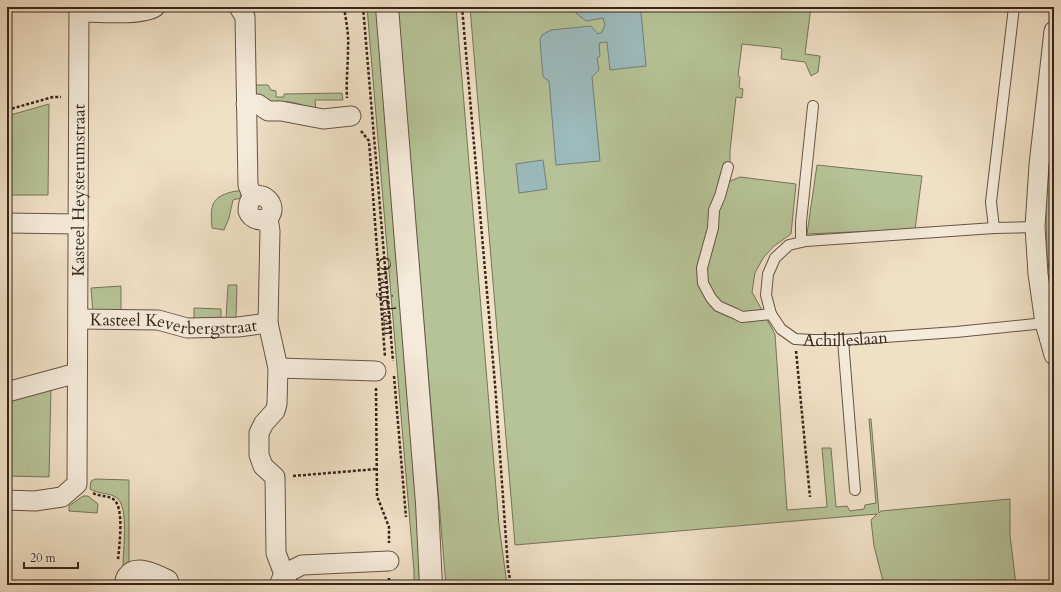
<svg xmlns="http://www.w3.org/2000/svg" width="1061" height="592" viewBox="0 0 1061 592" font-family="Cardo,serif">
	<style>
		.green { fill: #b6c398; stroke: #767459 }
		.water { fill: #9cbbbc; stroke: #747f7b }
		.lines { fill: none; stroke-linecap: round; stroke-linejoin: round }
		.service-casing { stroke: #655445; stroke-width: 12 }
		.minor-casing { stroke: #655445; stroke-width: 21 }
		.tertiary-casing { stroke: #655445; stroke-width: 24 }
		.path { stroke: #37251a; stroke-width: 2.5; stroke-dasharray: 3 2; stroke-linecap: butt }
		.service { stroke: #f5ebda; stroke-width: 10 }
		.minor { stroke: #f5ebda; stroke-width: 19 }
		.tertiary { stroke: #f5ebda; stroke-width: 22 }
		.labels { text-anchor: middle; stroke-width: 3; stroke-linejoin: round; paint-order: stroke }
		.street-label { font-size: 17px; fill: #37251a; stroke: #f5ebda }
	</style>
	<rect width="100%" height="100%" fill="#f0e0c6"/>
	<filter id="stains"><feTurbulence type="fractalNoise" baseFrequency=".005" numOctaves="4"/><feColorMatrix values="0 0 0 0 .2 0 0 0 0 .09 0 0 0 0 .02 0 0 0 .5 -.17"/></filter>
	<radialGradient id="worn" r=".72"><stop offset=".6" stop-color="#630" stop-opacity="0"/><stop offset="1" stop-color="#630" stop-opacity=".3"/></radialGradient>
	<g class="green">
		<polygon points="367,7 378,7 426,585 414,585 414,571"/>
		<polygon points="397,7 456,7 499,525 507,585 446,585"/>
		<polygon points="470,7 811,7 805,54 820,56 818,72 811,76 805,62 781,59 782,49 780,48 742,44 738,76 740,77 739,88 743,89 742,98 736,97 730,151 730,181 740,177 796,184 791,234 774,246 763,258 755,273 752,292 775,334 787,510 827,507 822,448 831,448 836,507 847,506 850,511 864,509 865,505 876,503 869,419 871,419 879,513 881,511 1010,499 1010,535 1016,585 884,585 874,546 871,520 877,514 515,545"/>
		<path d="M255,85H268L271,90L276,91V97H284V94L342,93L343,100H315L316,111H311C301,101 288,102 275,101L270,106L250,90Z"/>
		<polygon points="49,104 48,195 7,195 7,116"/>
		<polygon points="817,165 922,176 915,229 807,234"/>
		<polygon points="1048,172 1054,173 1054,172 1054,308 1047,254 1046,209"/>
		<path d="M236,191H241V198L233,200L229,218L224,230L212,228C210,205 211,196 236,191Z"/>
		<polygon points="228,285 237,285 236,318 226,319"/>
		<polygon points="121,286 121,314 93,313 91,288"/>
		<polygon points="194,308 221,309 221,320 194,320"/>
		<polygon points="51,387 49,477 7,476 7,399"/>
		<path d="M95,479L129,480V566L126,568L123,566C123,551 129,507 117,498C109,492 100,495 90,489L91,481Z"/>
		<polygon points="83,496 88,496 98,504 97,513 69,511 69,506"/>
	</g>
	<g class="water">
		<polygon points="575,7 642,7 641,12 646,66 610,70 607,42 599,43 600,56 597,58 599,70 592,77 600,161 556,165 549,81 543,77 540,40 542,35 551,30 591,26 598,34 602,32 605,25 603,18 586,21 576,13"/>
		<polygon points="543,160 547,189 519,193 516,164"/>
	</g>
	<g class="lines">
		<defs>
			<g id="service">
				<polyline points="728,167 720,196 714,210 713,228 702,268 703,283 711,298 718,306 736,314 742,317 771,314"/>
				<path id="s2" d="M1035,227L994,228L806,241L789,245L775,258L768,274L766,295L771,314L781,329L795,339L812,340H843L956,332L1045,323"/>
				<polyline points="994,228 991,202 1014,7"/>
				<polyline points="801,242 801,222 813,106"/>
				<polyline points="843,340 855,490"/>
			</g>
			<g id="minor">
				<polyline points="239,7 245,17 248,185 253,198"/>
				<path d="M79,12C96,12 142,16 155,7"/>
				<polyline points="1054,31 1039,165 1035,227 1038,274 1045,323 1054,355"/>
				<polyline points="246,104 258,104 268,111 281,111 323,119 351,116"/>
				<path d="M268,218L260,220C254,219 250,217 248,211C248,208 248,204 250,201C259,186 281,205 268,218L270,231L268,323L278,368L277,404L275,411L264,423L259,433V455L263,466L275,477L276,553L288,585"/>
				<polyline points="7,223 78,224"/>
				<path id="s3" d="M78,319L158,320L187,328L238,327L268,323"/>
				<polyline points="278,368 376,371"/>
				<polyline points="7,392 77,373"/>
				<path id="s4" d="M7,500L35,501L62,497L77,484L79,7"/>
				<path d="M124,585C125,582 125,578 127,576C136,563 158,575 168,580L170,585"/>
				<polyline points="279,585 284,574 302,565 389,561"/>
			</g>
			<polyline id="tertiary" points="387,7 427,503 431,585"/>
		</defs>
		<use href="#service" class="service-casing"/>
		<use href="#minor" class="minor-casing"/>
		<use href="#tertiary" class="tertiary-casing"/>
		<g class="path">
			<path d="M344,7C346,21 349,34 348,48C348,65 346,81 347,98"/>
			<path id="s1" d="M363,7L393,361"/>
			<polyline points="462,7 495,384 508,568 511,585"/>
			<polyline points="7,110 53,97 61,97"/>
			<polyline points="361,131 369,141 385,357"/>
			<polyline points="796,351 810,497"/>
			<polyline points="394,376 406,517"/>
			<polyline points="376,388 377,496 389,527 389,543"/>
			<polyline points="293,476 377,469"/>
			<path d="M93,493C100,497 107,495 113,499C125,506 119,547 118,560"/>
			<polyline points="389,585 389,578"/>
		</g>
		<use href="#service" class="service"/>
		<use href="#minor" class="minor"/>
		<use href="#tertiary" class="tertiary"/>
	</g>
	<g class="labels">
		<g class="street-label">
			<text dy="6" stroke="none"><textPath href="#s4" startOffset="369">Kasteel Heysterumstraat</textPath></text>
			<text dy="6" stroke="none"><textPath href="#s1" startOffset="290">Oranjelaan</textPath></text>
			<text dy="6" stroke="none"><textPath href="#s3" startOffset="96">Kasteel Keverbergstraat</textPath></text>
			<text dy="6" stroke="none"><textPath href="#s2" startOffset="410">Achilleslaan</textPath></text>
		</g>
	</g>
	<rect width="1061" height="592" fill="none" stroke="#f0e0c6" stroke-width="24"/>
	<rect x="8" y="8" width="1045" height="576" fill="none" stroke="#37251a" stroke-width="2"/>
	<rect x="12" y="12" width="1037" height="568" fill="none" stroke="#37251a"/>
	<path d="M24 562v6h54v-6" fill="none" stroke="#37251a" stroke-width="2"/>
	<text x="30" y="562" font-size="12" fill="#37251a" stroke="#f5ebda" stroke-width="3" paint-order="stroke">20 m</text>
	<rect width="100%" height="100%" filter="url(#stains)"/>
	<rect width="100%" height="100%" fill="url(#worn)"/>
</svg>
